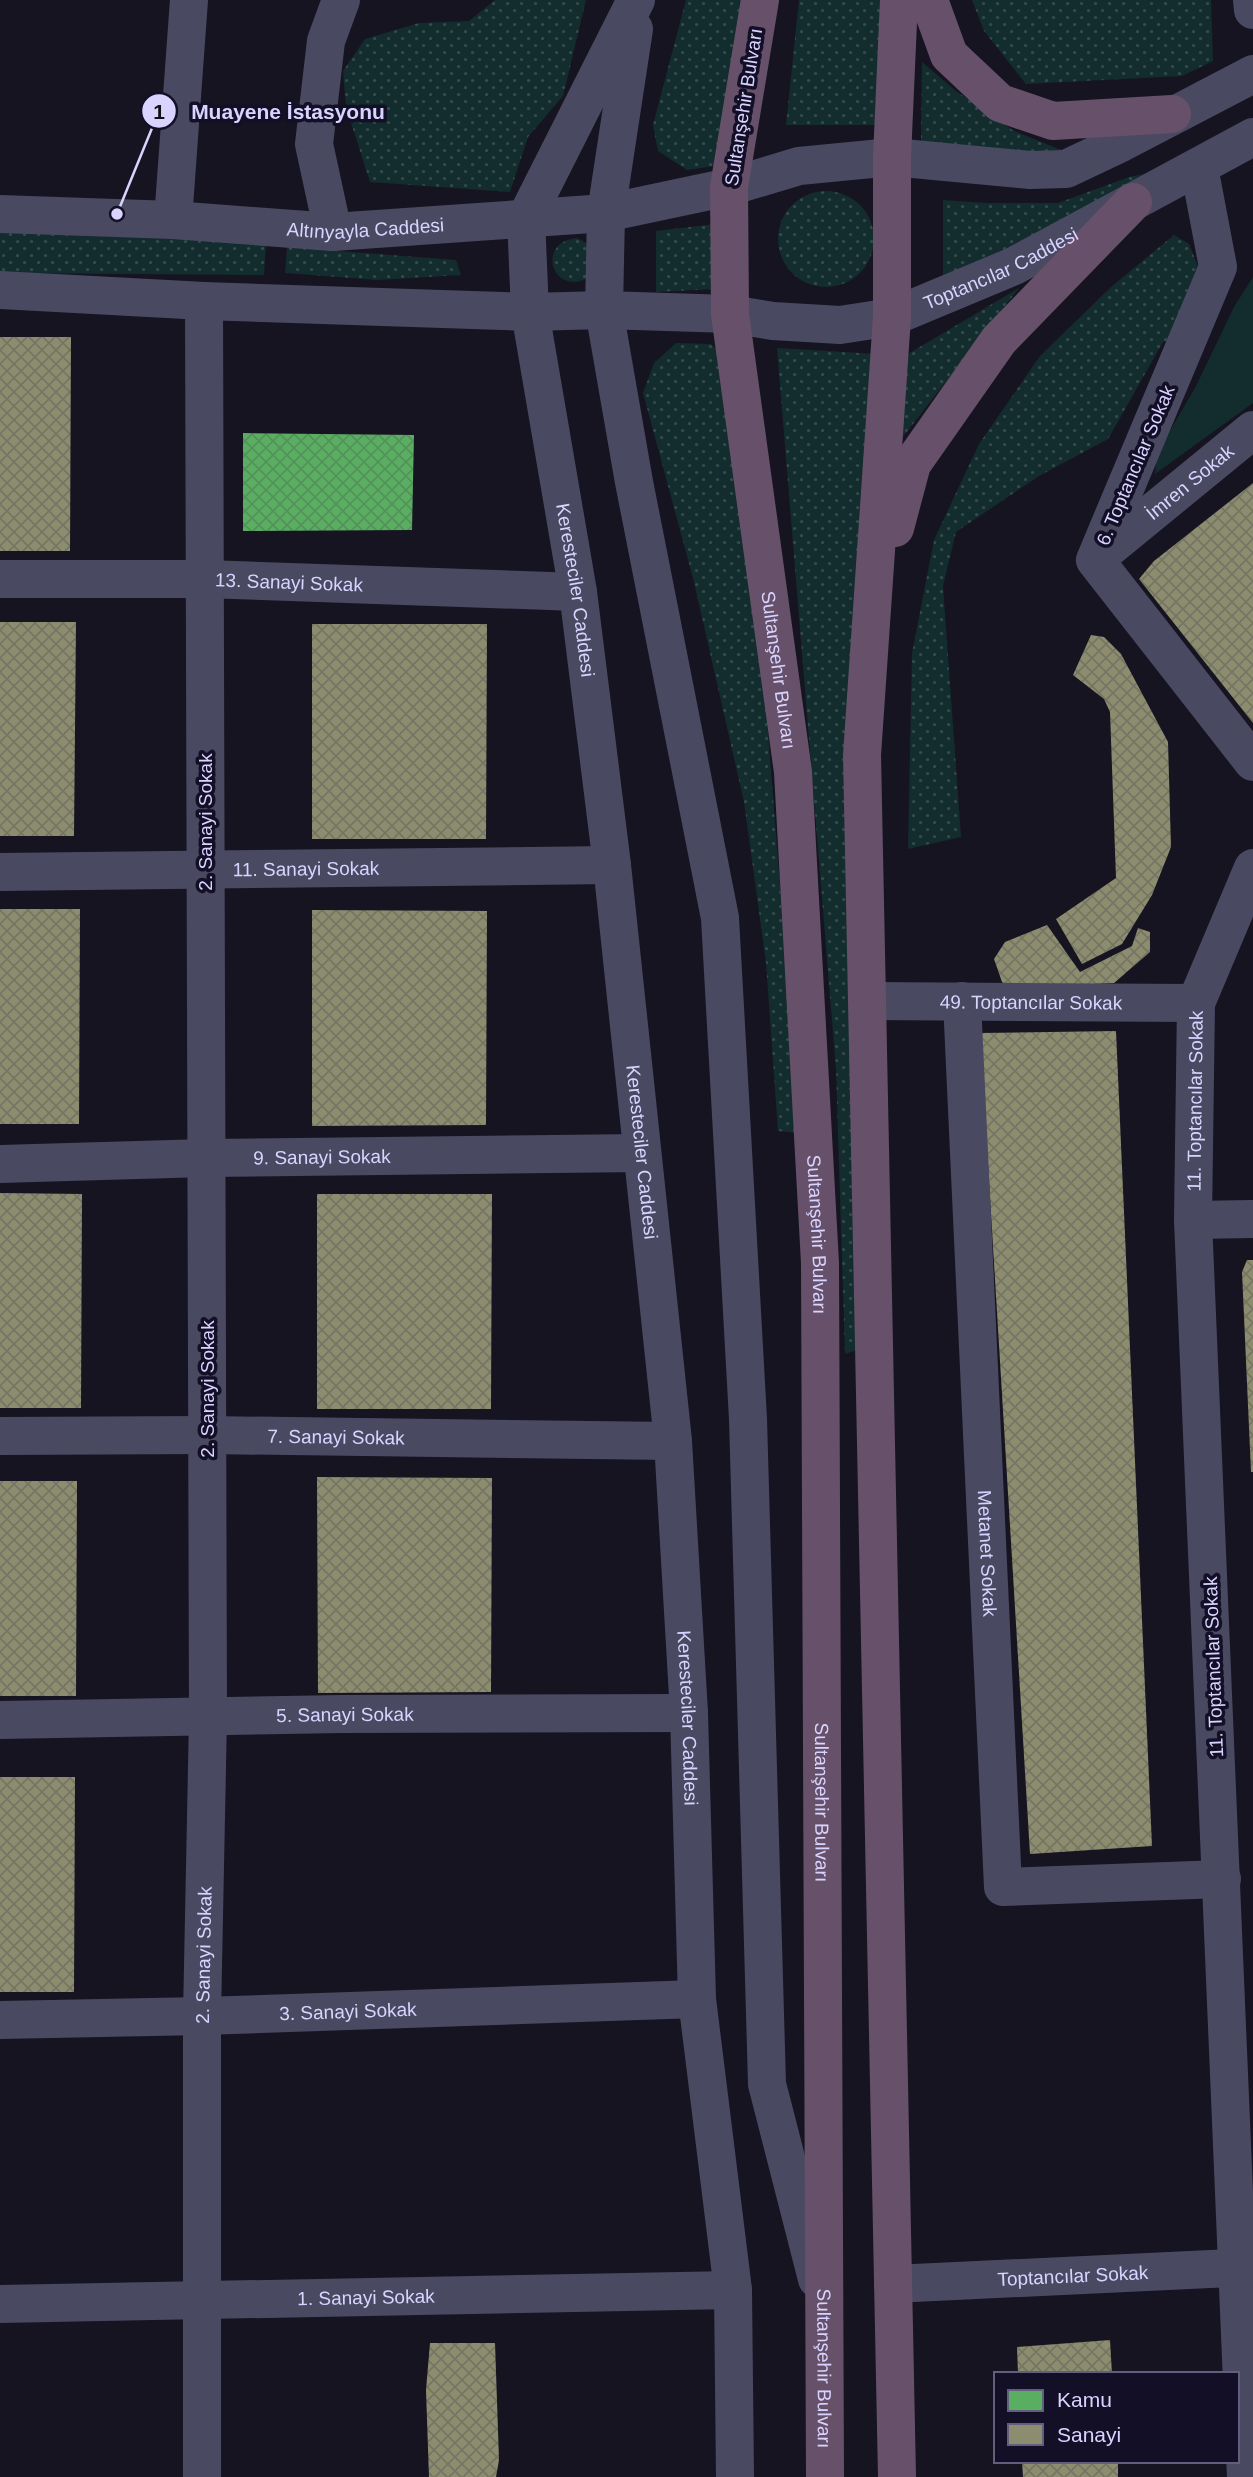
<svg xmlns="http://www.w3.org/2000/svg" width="1253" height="2477" viewBox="0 0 1253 2477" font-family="Helvetica,sans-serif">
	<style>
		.grass { fill: url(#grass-dots) }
		.park { fill: #132c2d }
		.public { fill: url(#public-cross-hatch) }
		.industry { fill: url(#industry-cross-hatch) }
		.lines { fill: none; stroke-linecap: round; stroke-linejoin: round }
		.minor { stroke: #4a4962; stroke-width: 38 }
		.highway { stroke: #67516a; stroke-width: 38 }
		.labels { text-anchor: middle; stroke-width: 7; stroke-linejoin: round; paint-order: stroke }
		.street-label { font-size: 19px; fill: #d9d4ff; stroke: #130f26 }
		.leader { fill: none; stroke: #d9d4ff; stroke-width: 2.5 }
		.callout-dot { fill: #d9d4ff; stroke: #130f26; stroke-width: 2.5 }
		.mark-label { font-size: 21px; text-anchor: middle; font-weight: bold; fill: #111 }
		.callout-label { font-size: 21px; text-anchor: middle; font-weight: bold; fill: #d9d4ff; stroke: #130f26; stroke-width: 7; stroke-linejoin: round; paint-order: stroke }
	</style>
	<defs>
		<pattern id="grass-dots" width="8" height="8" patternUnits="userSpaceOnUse" patternTransform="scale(1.75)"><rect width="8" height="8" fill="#132c2d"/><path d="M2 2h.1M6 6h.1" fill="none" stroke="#354a4c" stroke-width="1.8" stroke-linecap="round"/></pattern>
		<pattern id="public-cross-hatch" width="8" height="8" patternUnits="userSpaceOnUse" patternTransform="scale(1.75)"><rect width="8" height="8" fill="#5aae61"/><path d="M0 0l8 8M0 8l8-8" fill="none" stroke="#54925c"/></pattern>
		<pattern id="industry-cross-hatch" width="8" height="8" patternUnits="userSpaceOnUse" patternTransform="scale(1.75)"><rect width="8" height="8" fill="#8c8c6e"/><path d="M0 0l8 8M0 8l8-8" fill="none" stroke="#767564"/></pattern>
	</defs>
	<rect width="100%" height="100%" fill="#161421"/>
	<g class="grass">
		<polygon points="495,0 586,0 563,96 528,137 510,192 370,182 346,107 343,71 365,39 419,23 469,21"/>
		<polygon points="686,0 753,0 714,166 687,170 658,151 653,125"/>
		<polygon points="799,0 885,0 881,125 786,125"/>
		<polygon points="972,0 1211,0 1213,61 1182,76 1026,84 984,31"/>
		<polygon points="922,62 956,91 1014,131 1071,154 1026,159 921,141"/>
		<polygon points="1157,171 943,283 943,200 985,203 1058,203 1129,177"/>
		<circle cx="826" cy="239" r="48"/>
		<polygon points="0,223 266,244 264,275 0,273"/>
		<polygon points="715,224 716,289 656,292 656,231"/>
		<polygon points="1174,235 1189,244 1200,271 1178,338 1163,342 1108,439 1039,476 956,532 943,586 961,837 908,849 912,653 934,540 979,444 1040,356 1111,287"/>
		<path d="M577,238L590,245L588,278C552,297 535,242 577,238Z"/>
		<polygon points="287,247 456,260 461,275 377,280 285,273"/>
		<polygon points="1019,288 895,447 903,357"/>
		<polygon points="676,343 711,344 731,364 765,693 799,1133 778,1131 766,963 744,802 693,578 643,393 654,363"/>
		<polygon points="777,348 877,354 863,1348 845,1354 836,1069"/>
	</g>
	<polygon class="park" points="1253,277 1253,403 1155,474 1157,453 1195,388 1234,307"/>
	<polygon class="public" points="243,433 414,435 412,530 243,531"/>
	<g class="industry">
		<polygon points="0,337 71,337 70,551 0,551"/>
		<polygon points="1253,483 1253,723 1139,579 1154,561"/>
		<polygon points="0,622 76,622 74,836 0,836"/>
		<polygon points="312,624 487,624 486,839 312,839"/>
		<polygon points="1091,635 1104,637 1121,654 1168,742 1171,847 1152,895 1122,944 1082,964 1056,919 1116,878 1110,712 1104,699 1073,675"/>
		<polygon points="0,909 80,909 79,1124 0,1124"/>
		<polygon points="312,910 487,911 486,1125 312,1126"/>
		<polygon points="1047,925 1080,972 1132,946 1138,928 1150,932 1150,952 1114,983 1012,988 1002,982 994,959 1005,942"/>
		<polygon points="1116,1031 1152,1846 1030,1854 980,1033"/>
		<polygon points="0,1193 82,1194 81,1408 0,1408"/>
		<polygon points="317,1194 492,1194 491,1409 317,1409"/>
		<polygon points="1247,1260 1253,1260 1253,1472 1251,1472 1242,1272"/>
		<polygon points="317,1477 492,1478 491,1692 318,1693"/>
		<polygon points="0,1481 77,1481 76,1696 0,1696"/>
		<polygon points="0,1777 75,1777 74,1992 0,1992"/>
		<polygon points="1110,2340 1112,2374 1018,2374 1017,2347"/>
		<polygon points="430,2343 495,2343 499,2460 496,2477 429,2477 426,2390"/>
		<polygon points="1022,2461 1118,2461 1118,2477 1023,2477"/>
	</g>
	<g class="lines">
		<g class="minor">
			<path id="s1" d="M636,0L526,218L530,312L578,592L612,865L673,1441L689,1713L697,1999L733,2290L735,2477"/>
			<polyline points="1252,0 1253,10"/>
			<polyline points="634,29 606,213 604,310 634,482 720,918 748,1419 767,2084 817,2279"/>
			<polyline points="1199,167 1218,267 1095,560 1253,762"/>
			<path id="s2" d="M0,214L173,220L333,232L606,213L729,187L799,166L892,157L1030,170L1066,169L1121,143L1253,74"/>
			<polyline points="173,220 189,0"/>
			<polyline points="333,232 314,144 326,41 341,0"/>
			<path id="s3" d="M0,290L204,301L530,312L604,310L730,314L773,321L840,325L892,317L1014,266L1253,137"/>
			<path id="s4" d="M1099,556L1253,430"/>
			<path id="s5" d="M0,579H205L578,592"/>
			<path id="s6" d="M0,872L612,865"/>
			<path id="s7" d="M867,1001L1196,1003"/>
			<path id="s8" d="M962,1001L1003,1887L1222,1879"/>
			<path id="s9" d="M0,1164L206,1158L642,1153"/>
			<polyline points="1193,1220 1253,1219"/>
			<path id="s10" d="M0,1436L207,1435L673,1441"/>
			<path id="s11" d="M0,1720L342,1714L689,1713"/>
			<path id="s12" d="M0,2020L202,2016L697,1999"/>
			<path id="s13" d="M893,2284L1253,2267"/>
			<path id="s14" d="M0,2304L733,2290"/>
			<path id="s15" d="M202,2477V2016L208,1717L204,301"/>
			<path id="s16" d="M1246,2477L1193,1220L1196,1003L1253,868"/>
		</g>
		<g class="highway">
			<path id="s17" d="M760,0L729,187L730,314L793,772L820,1263L825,2477"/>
			<polyline points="929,0 949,55 1000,103 1053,121 1172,114"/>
			<polyline points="895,528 912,464 999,340 1133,202"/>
			<polyline points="897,2477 862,755 892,317 892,157 899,0"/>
		</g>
	</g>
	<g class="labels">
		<g class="street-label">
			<text transform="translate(743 107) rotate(-81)" y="7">Sultanşehir Bulvarı</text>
			<text dy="7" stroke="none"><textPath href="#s2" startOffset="366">Altınyayla Caddesi</textPath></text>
			<text dy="7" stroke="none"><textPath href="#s3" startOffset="1013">Toptancılar Caddesi</textPath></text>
			<text transform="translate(1135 465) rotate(-67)" y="7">6. Toptancılar Sokak</text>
			<text dy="7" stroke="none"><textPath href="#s4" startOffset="117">İmren Sokak</textPath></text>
			<text dy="7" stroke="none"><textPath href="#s5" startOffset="289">13. Sanayi Sokak</textPath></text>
			<text dy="7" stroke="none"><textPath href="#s1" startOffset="620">Keresteciler Caddesi</textPath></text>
			<text dy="7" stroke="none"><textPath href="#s17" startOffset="676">Sultanşehir Bulvarı</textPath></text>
			<text transform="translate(205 822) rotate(-90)" y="7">2. Sanayi Sokak</text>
			<text dy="7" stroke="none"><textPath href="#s6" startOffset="306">11. Sanayi Sokak</textPath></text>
			<text dy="7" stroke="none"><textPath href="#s7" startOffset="164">49. Toptancılar Sokak</textPath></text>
			<text dy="7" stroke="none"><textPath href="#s16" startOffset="1377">11. Toptancılar Sokak</textPath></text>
			<text dy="7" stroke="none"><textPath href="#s1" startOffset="1186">Keresteciler Caddesi</textPath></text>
			<text dy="7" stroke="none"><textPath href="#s9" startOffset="322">9. Sanayi Sokak</textPath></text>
			<text dy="7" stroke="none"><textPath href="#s17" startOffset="1242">Sultanşehir Bulvarı</textPath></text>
			<text transform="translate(207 1389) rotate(-90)" y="7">2. Sanayi Sokak</text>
			<text dy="7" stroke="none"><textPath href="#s10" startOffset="336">7. Sanayi Sokak</textPath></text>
			<text dy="7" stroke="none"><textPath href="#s8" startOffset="553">Metanet Sokak</textPath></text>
			<text transform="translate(1213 1667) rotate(-92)" y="7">11. Toptancılar Sokak</text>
			<text dy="7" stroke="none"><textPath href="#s11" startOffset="345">5. Sanayi Sokak</textPath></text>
			<text dy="7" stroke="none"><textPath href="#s1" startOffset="1754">Keresteciler Caddesi</textPath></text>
			<text dy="7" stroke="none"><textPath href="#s17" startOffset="1810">Sultanşehir Bulvarı</textPath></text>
			<text dy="7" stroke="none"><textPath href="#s15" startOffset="522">2. Sanayi Sokak</textPath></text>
			<text dy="7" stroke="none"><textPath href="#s12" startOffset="348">3. Sanayi Sokak</textPath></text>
			<text dy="7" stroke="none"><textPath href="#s13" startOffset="180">Toptancılar Sokak</textPath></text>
			<text dy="7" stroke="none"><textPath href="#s14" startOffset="366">1. Sanayi Sokak</textPath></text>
			<text dy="7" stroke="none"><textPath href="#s17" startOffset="2376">Sultanşehir Bulvarı</textPath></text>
		</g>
	</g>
	<path class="leader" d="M117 214L159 111"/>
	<g class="callout-dot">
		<circle cx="117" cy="214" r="7"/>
		<circle cx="159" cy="111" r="18"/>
	</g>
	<g class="mark-label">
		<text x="159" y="119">1</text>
	</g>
	<g class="callout-label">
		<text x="288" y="119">Muayene İstasyonu</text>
	</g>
	<rect x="994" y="2372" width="245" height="91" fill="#130f26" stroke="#625e7d" stroke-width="2"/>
	<rect x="1008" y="2390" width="35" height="21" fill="#5aae61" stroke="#625e7d" stroke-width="2"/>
	<text x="1057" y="2407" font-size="21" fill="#d9d4ff">Kamu</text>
	<rect x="1008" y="2424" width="35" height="21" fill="#8c8c6e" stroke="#625e7d" stroke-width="2"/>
	<text x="1057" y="2442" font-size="21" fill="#d9d4ff">Sanayi</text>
</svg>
